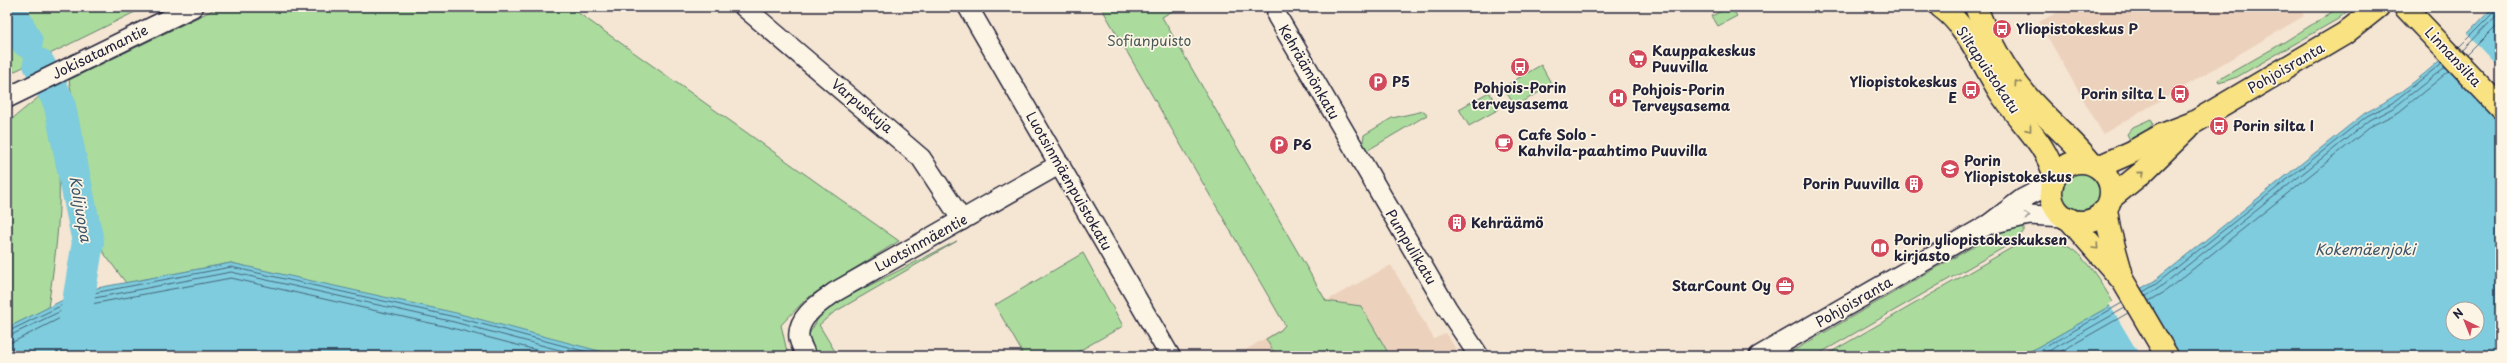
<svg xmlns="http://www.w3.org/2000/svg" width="2507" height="363" viewBox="0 0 2507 363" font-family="'Playpen Sans',sans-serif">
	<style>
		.built { fill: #ecd2bd }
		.green { fill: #abdc9d; stroke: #667f6c }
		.water { fill: #7eccdd; stroke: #59889c; fill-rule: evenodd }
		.pier { fill: #f5e5d3 }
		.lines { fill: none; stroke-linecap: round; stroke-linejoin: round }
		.shore { stroke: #47667c; stroke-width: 1 }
		.river { stroke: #7eccdd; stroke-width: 32 }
		.minor-casing { stroke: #22223b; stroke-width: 22 }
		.major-casing { stroke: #22223b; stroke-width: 25 }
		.minor { stroke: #fcf5e5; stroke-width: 19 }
		.major { stroke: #f8e281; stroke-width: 22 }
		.oneway { stroke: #8d825e }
		.oneway2 { stroke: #9a9698 }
		.labels { text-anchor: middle; stroke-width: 3.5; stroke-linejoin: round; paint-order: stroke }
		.poi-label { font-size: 14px; font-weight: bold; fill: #22223b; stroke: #fcf5e5; text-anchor: start }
		.park-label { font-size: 14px; fill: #4b5a58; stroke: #fcf5e5 }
		.street-label { font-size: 14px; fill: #22223b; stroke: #fcf5e5 }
		.water-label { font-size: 15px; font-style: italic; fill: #3e556c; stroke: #fcf5e5 }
	</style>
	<rect width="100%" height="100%" fill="#f5e5d3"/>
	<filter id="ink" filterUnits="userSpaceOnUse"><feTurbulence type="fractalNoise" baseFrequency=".025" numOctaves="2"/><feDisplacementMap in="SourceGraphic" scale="8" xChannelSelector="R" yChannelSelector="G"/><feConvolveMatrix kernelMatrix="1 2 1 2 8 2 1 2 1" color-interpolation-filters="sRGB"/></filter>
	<g filter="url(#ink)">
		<g class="built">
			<polygon points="2067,7 2299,7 2304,16 2103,134 2039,22"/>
			<polygon points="1391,265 1434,339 1446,333 1460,356 1236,356 1326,301"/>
		</g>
		<g class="green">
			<polygon points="7,7 145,7 7,75"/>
			<polygon points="219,7 570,7 899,241 807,298 781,325 788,356 614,356 231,263 126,283 103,252 69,80"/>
			<polygon points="1101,7 1179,7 1162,17 1326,301 1361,306 1390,356 1276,356 1266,339 1281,330 1285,325"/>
			<polygon points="1729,7 1731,7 1737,16 1718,26 1712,16"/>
			<polygon points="2340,7 2352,7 2338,19 2237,77 2219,83 2218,80 2281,44"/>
			<polygon points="1541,65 1552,85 1515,106 1503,87"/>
			<path d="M45,92C68,170 59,230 48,308L7,328V123Z"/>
			<polygon points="1489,92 1499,109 1469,126 1459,109"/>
			<polygon points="1424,111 1427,115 1363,153 1362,149 1364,135 1392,118"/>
			<path d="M2151,119L2153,124C2146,131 2141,138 2130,140L2127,134L2133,127Z"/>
			<circle cx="2082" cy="192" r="20"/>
			<polygon points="2024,225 2024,231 2017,240 1815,356 1784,356 1995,234 2009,228"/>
			<polygon points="957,241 833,313 819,325 836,353 840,356 816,356 809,334 821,314 839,301"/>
			<path d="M2020,243C2034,243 2052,241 2064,245C2083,251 2104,287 2114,304L2022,356H1824Z"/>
			<polygon points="1083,253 1123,326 1070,356 1016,356 1022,352 995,305"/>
		</g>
		<g class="water">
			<path d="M2493,7H2500V356H2022L2154,281L2365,113C2415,88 2456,47 2493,7ZM2453,309H2477V333H2453Z"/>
			<polygon points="231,263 456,313 618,356 7,356 7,328 81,291"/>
		</g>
		<g class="pier">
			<polygon points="2466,33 2500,69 2500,123 2438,58"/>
			<polygon points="2139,287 2180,356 2140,356 2109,304"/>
		</g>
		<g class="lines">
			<g class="shore">
				<polyline points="2459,47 2495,11 2496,7"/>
				<polyline points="2463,50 2500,12"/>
				<polyline points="2467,55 2500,22"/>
				<polyline points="2143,292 2156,284 2367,116 2392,103 2442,63"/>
				<polyline points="2146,296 2159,288 2370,120 2395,107 2445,67"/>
				<polyline points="2149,301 2163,293 2373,125 2399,112 2449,71"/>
				<polyline points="7,332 83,295 231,267 455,317 602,356"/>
				<polyline points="7,337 84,300 231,272 454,322 582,356"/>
				<polyline points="7,343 15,341 86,305 231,278 452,328 559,356"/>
				<polyline points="2030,356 2122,303"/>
				<polyline points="2040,356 2125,308"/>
				<polyline points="2053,356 2128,313"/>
			</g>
			<g class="river">
				<polyline points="9,7 27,42"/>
				<polyline points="39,64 59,102 88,242 71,344 63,356"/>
			</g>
			<defs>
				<g id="minor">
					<polyline points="744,7 921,158 962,220"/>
					<polyline points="968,7 1170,356"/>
					<polyline points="1277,7 1277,16 1447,308 1479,356"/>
					<polyline points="7,98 193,7"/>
					<polyline points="1995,223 2029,215 2065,217"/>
					<path d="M806,356C804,350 800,344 799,338C796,317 821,302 835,292L1060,164"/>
					<polyline points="1759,356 1989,224 2022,199 2053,183"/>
				</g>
				<g id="major">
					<path d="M1941,7C1970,28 1984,69 2004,98C2024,127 2045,142 2055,177"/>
					<path d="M1976,7C1987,37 2005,70 2026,95C2046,119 2071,138 2091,163"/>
					<polyline points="2405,7 2500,107"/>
					<circle cx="2081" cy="192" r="30"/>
					<polyline points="2098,167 2132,152 2162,135 2193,123 2344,34 2378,7"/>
					<polyline points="2111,198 2143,172 2188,128"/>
					<polyline points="2106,209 2109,229 2121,272"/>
					<polyline points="2069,219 2123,281 2167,356"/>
				</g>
			</defs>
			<use href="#minor" class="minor-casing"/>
			<use href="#major" class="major-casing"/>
			<use href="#minor" class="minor"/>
			<use href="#major" class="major"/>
		</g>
		<defs><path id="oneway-chevron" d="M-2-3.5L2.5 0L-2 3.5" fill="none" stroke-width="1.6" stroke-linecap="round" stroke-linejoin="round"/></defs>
		<g class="oneway">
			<use href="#oneway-chevron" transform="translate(2017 83) rotate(-125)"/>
			<use href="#oneway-chevron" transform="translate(2029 129) rotate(51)"/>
			<use href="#oneway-chevron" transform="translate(2141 174) rotate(-40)"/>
			<use href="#oneway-chevron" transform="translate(2096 247) rotate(47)"/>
		</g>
		<use class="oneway2" href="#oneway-chevron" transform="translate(2027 216) rotate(-8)"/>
	</g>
	<defs>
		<symbol id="bus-disc" viewBox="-11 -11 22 22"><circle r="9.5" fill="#d1495b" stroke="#fcf5e5"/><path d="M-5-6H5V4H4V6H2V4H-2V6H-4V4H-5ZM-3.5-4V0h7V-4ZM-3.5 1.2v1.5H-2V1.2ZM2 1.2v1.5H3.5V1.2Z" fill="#fff"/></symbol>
		<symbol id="supermarket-disc" viewBox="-11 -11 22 22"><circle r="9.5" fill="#d1495b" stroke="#fcf5e5"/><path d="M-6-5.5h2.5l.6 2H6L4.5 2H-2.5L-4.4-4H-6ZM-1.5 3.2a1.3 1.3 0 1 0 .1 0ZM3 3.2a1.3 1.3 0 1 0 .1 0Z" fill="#fff"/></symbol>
		<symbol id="parking-disc" viewBox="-11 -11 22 22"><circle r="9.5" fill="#d1495b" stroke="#fcf5e5"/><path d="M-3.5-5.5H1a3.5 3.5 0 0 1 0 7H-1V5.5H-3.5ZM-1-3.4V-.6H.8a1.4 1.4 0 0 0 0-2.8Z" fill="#fff"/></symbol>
		<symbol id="hospital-disc" viewBox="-11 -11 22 22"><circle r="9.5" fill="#d1495b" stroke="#fcf5e5"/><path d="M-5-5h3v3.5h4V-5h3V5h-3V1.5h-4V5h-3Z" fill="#fff"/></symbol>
		<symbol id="cafe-disc" viewBox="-11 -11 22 22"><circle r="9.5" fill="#d1495b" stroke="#fcf5e5"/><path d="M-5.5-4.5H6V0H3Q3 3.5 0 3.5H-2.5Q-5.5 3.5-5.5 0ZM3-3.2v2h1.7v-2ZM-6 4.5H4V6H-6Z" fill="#fff"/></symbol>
		<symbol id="university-disc" viewBox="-11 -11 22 22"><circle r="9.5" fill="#d1495b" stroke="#fcf5e5"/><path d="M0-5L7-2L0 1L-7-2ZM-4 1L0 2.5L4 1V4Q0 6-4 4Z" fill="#fff"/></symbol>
		<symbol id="building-disc" viewBox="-11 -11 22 22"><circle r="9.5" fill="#d1495b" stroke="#fcf5e5"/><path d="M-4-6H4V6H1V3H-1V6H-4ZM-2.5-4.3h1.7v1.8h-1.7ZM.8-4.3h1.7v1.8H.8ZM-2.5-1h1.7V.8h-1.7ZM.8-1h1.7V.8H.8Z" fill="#fff"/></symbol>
		<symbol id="library-disc" viewBox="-11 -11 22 22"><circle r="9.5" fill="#d1495b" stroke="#fcf5e5"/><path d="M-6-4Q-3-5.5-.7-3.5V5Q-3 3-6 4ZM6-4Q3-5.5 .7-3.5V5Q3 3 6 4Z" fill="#fff"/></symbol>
		<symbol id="office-disc" viewBox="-11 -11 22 22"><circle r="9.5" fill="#d1495b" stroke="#fcf5e5"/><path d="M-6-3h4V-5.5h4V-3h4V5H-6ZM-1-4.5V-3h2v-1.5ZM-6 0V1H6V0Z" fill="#fff"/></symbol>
	</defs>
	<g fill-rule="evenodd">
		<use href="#bus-disc" x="1991" y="18" width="22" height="22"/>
		<use href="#supermarket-disc" x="1627" y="48" width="22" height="22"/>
		<use href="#bus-disc" x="1509" y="56" width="22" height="22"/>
		<use href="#parking-disc" x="1367" y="71" width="22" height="22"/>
		<use href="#bus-disc" x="1960" y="79" width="22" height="22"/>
		<use href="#bus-disc" x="2169" y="83" width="22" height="22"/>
		<use href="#hospital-disc" x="1607" y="87" width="22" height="22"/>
		<use href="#bus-disc" x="2208" y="115" width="22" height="22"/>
		<use href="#cafe-disc" x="1493" y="132" width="22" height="22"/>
		<use href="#parking-disc" x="1268" y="134" width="22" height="22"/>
		<use href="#university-disc" x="1939" y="158" width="22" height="22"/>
		<use href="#building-disc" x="1903" y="173" width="22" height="22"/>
		<use href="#building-disc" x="1446" y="212" width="22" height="22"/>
		<use href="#library-disc" x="1869" y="237" width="22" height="22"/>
		<use href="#office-disc" x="1774" y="275" width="22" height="22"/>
	</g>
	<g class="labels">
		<g class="poi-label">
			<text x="2016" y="34">Yliopistokeskus P</text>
			<text x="1652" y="56">Kauppakeskus<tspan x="1652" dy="16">Puuvilla</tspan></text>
			<text x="1392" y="87">P5</text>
			<text x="1957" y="87" text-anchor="end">Yliopistokeskus<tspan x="1957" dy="16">E</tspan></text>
			<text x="1520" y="93" text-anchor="middle">Pohjois-Porin<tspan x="1520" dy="16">terveysasema</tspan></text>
			<text x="1632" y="95">Pohjois-Porin<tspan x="1632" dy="16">Terveysasema</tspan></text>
			<text x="2166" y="99" text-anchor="end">Porin silta L</text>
			<text x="2233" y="131">Porin silta I</text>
			<text x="1518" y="140">Cafe Solo -<tspan x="1518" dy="16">Kahvila-paahtimo Puuvilla</tspan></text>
			<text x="1293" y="150">P6</text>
			<text x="1964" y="166">Porin<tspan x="1964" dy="16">Yliopistokeskus</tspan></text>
			<text x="1900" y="189" text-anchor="end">Porin Puuvilla</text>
			<text x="1471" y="228">Kehräämö</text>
			<text x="1894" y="245">Porin yliopistokeskuksen<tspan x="1894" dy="16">kirjasto</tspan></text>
			<text x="1771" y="291" text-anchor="end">StarCount Oy</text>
		</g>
		<g class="park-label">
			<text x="1149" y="46">Sofianpuisto</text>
		</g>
		<g class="street-label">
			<text transform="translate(100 52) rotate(-26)" y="5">Jokisatamantie</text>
			<text transform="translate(2453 57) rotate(47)" y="5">Linnansilta</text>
			<text transform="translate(2286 68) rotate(-30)" y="5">Pohjoisranta</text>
			<text transform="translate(1988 70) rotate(56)" y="5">Siltapuistokatu</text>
			<text transform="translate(1309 72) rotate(60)" y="5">Kehräämönkatu</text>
			<text transform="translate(862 106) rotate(40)" y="5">Varpuskuja</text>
			<text transform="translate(1069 181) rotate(60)" y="5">Luotsinmäenpuistokatu</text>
			<text transform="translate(921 243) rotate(-29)" y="5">Luotsinmäentie</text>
			<text transform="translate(1411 247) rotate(59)" y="5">Pumpulikatu</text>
			<text transform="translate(1854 302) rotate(-30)" y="5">Pohjoisranta</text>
		</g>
		<g class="water-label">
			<text transform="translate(80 209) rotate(80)" y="5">Kolijuopa</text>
			<text x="2365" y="255">Kokemäenjoki</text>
		</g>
	</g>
	<rect width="2507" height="363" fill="none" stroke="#fcf5e5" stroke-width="24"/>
	<rect x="12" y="12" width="2483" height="339" fill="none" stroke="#22223b" stroke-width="1.5" filter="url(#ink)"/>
	<g transform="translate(2465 321) rotate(317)"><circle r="19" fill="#fcf5e5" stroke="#a5a1a1"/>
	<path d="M0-3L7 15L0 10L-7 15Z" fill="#d1495b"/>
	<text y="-6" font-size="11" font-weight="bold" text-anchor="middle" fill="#22223b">N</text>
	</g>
</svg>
